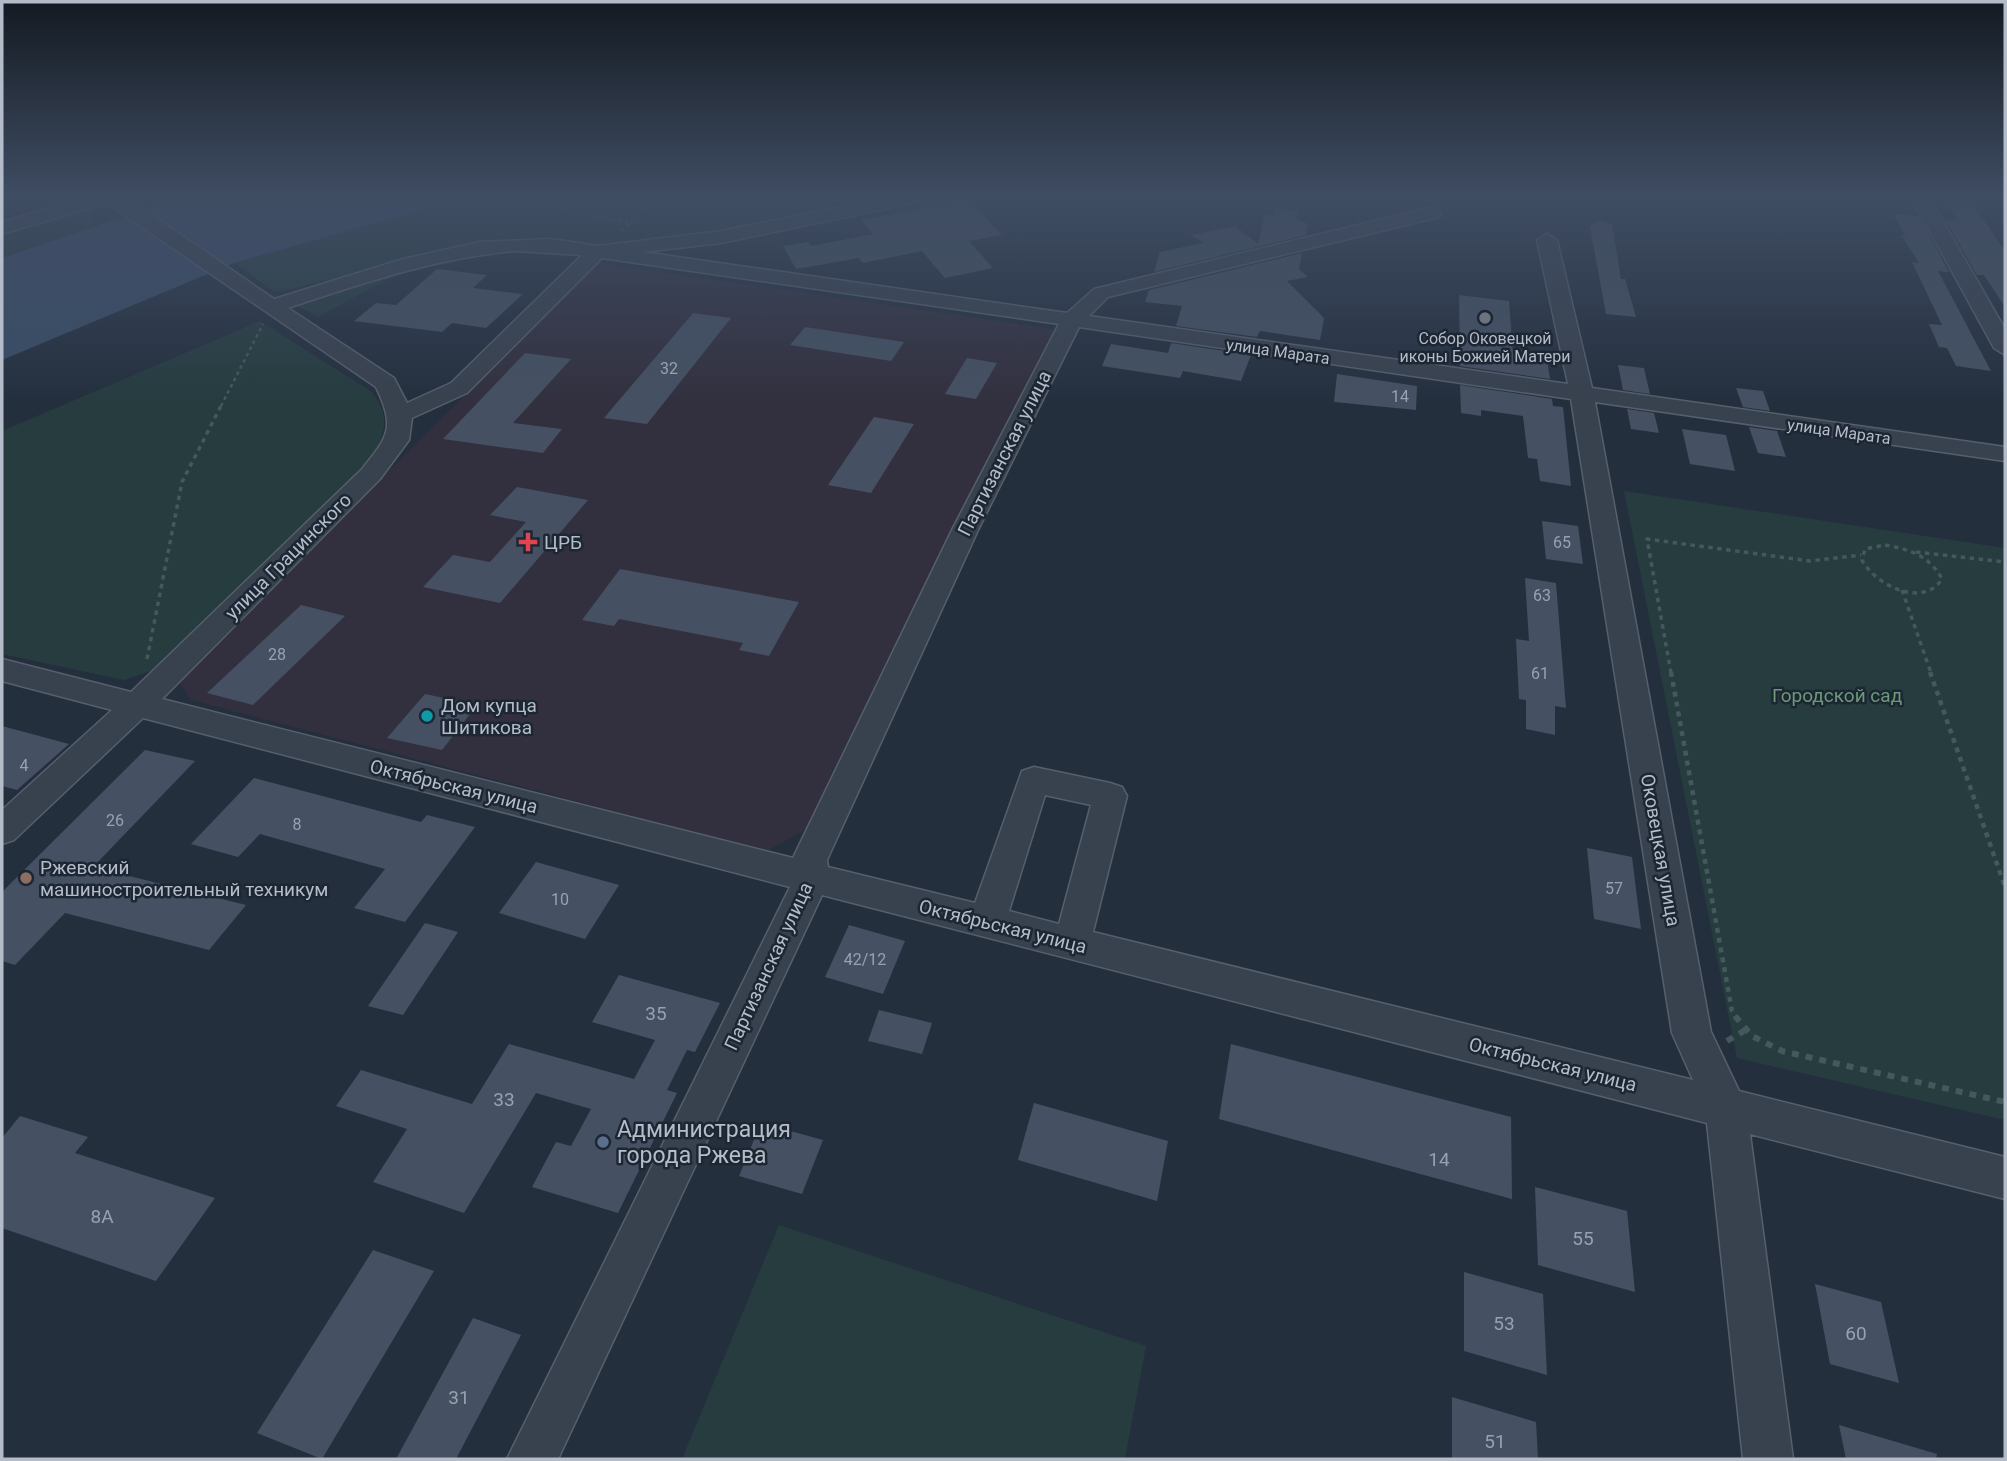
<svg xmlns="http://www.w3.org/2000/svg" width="2007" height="1461" viewBox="0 0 2007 1461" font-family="Roboto,sans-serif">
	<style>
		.medical { fill: #32303f }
		.green { fill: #263c3f }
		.water { fill: #394c67 }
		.building { fill: #455162 }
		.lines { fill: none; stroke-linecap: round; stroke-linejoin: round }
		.minor-casing { stroke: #565f6c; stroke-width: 3 }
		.path-far3 { stroke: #44595c; stroke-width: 2.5; stroke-dasharray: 3.5 3.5; stroke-linecap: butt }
		.path-far2 { stroke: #44595c; stroke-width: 3.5; stroke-dasharray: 4.5 4.5; stroke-linecap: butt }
		.path-far1 { stroke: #44595c; stroke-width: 4.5; stroke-dasharray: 5 5; stroke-linecap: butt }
		.path { stroke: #44595c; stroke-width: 6; stroke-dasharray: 7 7; stroke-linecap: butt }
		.minor { fill: #38414e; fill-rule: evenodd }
		.worship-dot { fill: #6b7280; stroke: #1d2633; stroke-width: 2.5 }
		.health-dot { fill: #e0444e; stroke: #1d2633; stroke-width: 2.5 }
		.culture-dot { fill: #0f9aa8; stroke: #1d2633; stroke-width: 2.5 }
		.education-dot { fill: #8d6e63; stroke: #1d2633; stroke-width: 2.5 }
		.service-dot { fill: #5c6f8a; stroke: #1d2633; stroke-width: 2.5 }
		.labels { text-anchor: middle; stroke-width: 5; stroke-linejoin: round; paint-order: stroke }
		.far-poi-label { font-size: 16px; fill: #b4bcc9; stroke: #1d2633 }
		.far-street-label { font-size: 16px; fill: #b4bcc9; stroke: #1d2633 }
		.number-label { font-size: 16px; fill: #98a1af }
		.street-label { font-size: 19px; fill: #b4bcc9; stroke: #1d2633 }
		.poi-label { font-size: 19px; fill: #b4bcc9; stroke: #1d2633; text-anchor: start }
		.park-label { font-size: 19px; fill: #6b9a76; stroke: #1d2633 }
		.near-number-label { font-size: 19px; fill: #98a1af }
		.near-poi-label { font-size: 23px; fill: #b4bcc9; stroke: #1d2633; text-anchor: start }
	</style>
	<rect width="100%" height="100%" fill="#242f3e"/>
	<polygon class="medical" points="598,263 1059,330 807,829 767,851 191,700 178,680"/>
	<g class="green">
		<polygon points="467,197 823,197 830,213 610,249 469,246 283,291 273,291 234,263"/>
		<polygon points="81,206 91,213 92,227 2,258 2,226"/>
		<polygon points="428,265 392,277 318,317 293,304"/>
		<path d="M260,321L372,392C390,413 386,434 372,457L157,669L124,680L2,654V431Z"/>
		<polygon points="1624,491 2005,548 2005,1120 1737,1058"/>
		<polygon points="779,1225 1146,1346 1125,1459 682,1459"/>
	</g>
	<polygon class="water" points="180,197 467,197 234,263 2,360 2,258"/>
	<g class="building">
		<polygon points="968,199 1002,235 969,241 993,268 945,278 922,251 863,263 859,258 796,269 783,246 808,242 811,246 873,234 861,220"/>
		<polygon points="1947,204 1975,207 2005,251 2005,307 1984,275 1977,275 1945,219 1958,220"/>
		<polygon points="1274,208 1298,211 1297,219 1308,224 1306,235 1154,272 1160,252 1203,243 1191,235 1235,226 1258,244 1265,214 1273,215"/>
		<polygon points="1893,214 1919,216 1949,272 1938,271 1991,371 1956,366 1947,348 1939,347 1929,324 1942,325 1912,262 1919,263 1901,235 1906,236"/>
		<polygon points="1599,220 1612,224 1621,279 1625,279 1636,317 1606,314 1590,227"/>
		<polygon points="1302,253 1299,269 1308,277 1287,281 1324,318 1320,340 1260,331 1257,337 1176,326 1182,306 1145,302 1149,290"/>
		<polygon points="437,269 487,275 473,288 523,294 486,328 452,323 442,332 354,321 376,303 396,305"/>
		<polygon points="1459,295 1509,301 1513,355 1547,359 1550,379 1460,366"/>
		<polygon points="693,313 731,318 647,424 604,418"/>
		<polygon points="805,327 904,342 891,361 790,345"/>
		<polygon points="1171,343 1251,355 1241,381 1183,371 1180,378 1102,366 1111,344 1168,353"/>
		<polygon points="525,353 571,359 513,423 562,429 543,453 443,439"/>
		<polygon points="967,358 997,363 976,399 945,394"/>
		<polygon points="1618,365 1644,368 1650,394 1623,390"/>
		<polygon points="1337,374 1417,386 1416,410 1334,402"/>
		<polygon points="1460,385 1552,399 1553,406 1563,407 1571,486 1540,481 1537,459 1528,458 1523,416 1481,410 1481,416 1461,413"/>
		<polygon points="1736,388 1763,391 1770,411 1743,407"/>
		<polygon points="1627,409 1654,413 1659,433 1631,429"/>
		<polygon points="874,417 914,424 871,493 828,485"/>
		<polygon points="1749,427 1777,431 1786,457 1758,453"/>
		<polygon points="1682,429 1726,435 1735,471 1690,464"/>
		<polygon points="517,487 588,500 500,603 423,587 453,555 490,562 526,522 490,515"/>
		<polygon points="1542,521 1578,526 1583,564 1546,559"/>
		<polygon points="620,569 799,602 769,656 739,650 743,643 619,619 614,626 582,620"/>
		<polygon points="1525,578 1556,583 1566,708 1555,706 1555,735 1526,729 1526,700 1519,699 1516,639 1529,641"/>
		<polygon points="301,605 345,616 253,705 207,693"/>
		<polygon points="425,694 477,705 442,750 387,738"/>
		<polygon points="2,726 69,744 17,790 2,786"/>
		<polygon points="145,750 195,761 93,867 246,905 209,950 65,913 15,965 2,961 2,892"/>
		<polygon points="254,778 421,822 427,815 475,827 405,922 354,908 385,869 260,834 238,857 191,844"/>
		<polygon points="1587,848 1632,857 1641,929 1594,919"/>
		<polygon points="536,862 619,885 585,939 499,913"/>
		<polygon points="425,923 458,932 403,1015 368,1006"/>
		<polygon points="849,925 905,941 883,994 825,977"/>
		<polygon points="619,975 720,1003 695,1052 687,1050 667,1090 677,1093 618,1213 532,1187 556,1142 571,1146 591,1109 536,1093 464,1213 373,1182 407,1129 336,1106 361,1070 472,1104 509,1044 634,1079 655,1040 592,1022"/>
		<polygon points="879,1010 932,1023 922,1054 868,1041"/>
		<polygon points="1231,1044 1511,1117 1512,1199 1219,1119"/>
		<polygon points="1034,1103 1168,1141 1157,1201 1018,1160"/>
		<polygon points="20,1116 88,1137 75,1153 215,1198 156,1281 2,1228 2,1138"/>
		<polygon points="761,1123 823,1140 802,1194 739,1176"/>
		<polygon points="1535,1187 1627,1211 1635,1292 1538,1265"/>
		<polygon points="373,1250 434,1271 322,1459 257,1433"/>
		<polygon points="1464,1272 1543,1294 1547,1375 1464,1351"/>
		<polygon points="1815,1284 1881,1302 1899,1383 1830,1364"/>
		<polygon points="473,1318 521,1335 456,1459 396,1459"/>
		<polygon points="1452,1397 1536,1422 1538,1459 1452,1459"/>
		<polygon points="1839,1425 1937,1454 1936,1459 1846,1459"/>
	</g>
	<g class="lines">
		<defs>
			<g id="minor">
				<path d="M88,197H126L274,299L403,259L480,242L551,239L598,246L721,231L890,197H927L918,202L721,243L643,252L1067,313L1094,289L1432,207L1441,213L1439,217L1108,297L1089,316L1568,384L1537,240L1547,234L1557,240L1592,388L2005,447V461L1595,402L1711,1032L1739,1091L2005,1157V1199L1750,1134L1793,1459H1743L1707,1123L822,895L558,1459H507L790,887L143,718L14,840L2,844V810L112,710L2,681V659L131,692L362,469C389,436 395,427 376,387L107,203L2,234V222ZM515,251L582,255L451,383L407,403L394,378L288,308C363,283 436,258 515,251ZM602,258L1059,324L953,528L793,858L162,699L380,479L409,440L412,418L467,393ZM1079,327L1571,399L1672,1033L1693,1080L1093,932L1127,796L1122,787L1110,783L1034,767L1022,771L975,903L828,867L827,860L979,528ZM1045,795L1091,805L1059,924L1009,911Z"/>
				<polygon points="1911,197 1929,197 2005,329 2005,355 1994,348"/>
			</g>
		</defs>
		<use href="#minor" class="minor-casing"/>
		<g class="path-far3">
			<polyline points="2,200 7,197"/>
			<polyline points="540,202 565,197"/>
			<polyline points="536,203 630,223"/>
			<polyline points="621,231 655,197"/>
			<polyline points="221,406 263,324"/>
		</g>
		<g class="path-far2">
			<path d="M1885,545C1909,549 1930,556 1942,579C1923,609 1875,585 1862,560L1865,549Z"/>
			<polyline points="1916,552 2005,562"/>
			<polyline points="1902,590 1931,673"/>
			<polyline points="147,659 182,482 222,404"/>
			<polyline points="1671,673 1647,539 1810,561 1861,555"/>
		</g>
		<g class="path-far1">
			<polyline points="1671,672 1732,1011 1736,1018"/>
			<polyline points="1930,672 2005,887"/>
		</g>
		<g class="path">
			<polyline points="1735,1016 1752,1036 1782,1051 2005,1102"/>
			<polyline points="1727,1041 1744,1031"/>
		</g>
		<use href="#minor" class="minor"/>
	</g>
	<linearGradient id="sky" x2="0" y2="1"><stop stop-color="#141a22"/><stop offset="0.49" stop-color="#3f4d63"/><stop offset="1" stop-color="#3f4d63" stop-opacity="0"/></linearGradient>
	<rect width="2007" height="402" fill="url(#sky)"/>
	<circle class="worship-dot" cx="1485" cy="318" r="7"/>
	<path class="health-dot" d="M524.5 531.5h7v7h7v7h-7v7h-7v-7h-7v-7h7z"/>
	<circle class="culture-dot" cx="427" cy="716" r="7"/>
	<circle class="education-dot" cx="26" cy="878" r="7"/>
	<circle class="service-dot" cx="603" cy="1142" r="7"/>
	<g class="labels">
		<g class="far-poi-label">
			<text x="1485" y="344">Собор Оковецкой<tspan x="1485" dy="18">иконы Божией Матери</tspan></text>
		</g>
		<g class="far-street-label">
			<text transform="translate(1278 351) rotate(8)" y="6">улица Марата</text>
			<text transform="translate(1839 431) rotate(8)" y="6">улица Марата</text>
		</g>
		<g class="number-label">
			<text x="669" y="374">32</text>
			<text x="1400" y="402">14</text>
			<text x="1562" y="548">65</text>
			<text x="1542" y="601">63</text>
			<text x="277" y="660">28</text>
			<text x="1540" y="679">61</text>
			<text x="24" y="771">4</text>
			<text x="115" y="826">26</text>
			<text x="297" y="830">8</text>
			<text x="1614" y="894">57</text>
			<text x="560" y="905">10</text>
			<text x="865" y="965">42/12</text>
		</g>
		<g class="street-label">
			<text transform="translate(1004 453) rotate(-63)" y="7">Партизанская улица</text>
			<text transform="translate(288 556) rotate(-45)" y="7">улица Грацинского</text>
			<text transform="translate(454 786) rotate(14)" y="7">Октябрьская улица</text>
			<text transform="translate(1661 850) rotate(80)" y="7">Оковецкая улица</text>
			<text transform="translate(1003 926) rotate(14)" y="7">Октябрьская улица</text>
			<text transform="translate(768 966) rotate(-65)" y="7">Партизанская улица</text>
			<text transform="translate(1553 1064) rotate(14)" y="7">Октябрьская улица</text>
		</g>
		<g class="poi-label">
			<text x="544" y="549">ЦРБ</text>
			<text x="441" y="712">Дом купца<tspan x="441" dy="22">Шитикова</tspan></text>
			<text x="40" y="874">Ржевский<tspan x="40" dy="22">машиностроительный техникум</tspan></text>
		</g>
		<g class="park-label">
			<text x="1837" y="702">Городской сад</text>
		</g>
		<g class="near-number-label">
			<text x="656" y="1020">35</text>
			<text x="504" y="1106">33</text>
			<text x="1439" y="1166">14</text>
			<text x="102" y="1223">8А</text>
			<text x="1583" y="1245">55</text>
			<text x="1504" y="1330">53</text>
			<text x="1856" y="1340">60</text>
			<text x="459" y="1404">31</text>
			<text x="1495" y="1448">51</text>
		</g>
		<g class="near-poi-label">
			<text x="617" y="1137">Администрация<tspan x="617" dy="26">города Ржева</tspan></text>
		</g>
	</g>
	<rect width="2007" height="1461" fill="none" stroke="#b4bcc9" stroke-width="7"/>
</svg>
